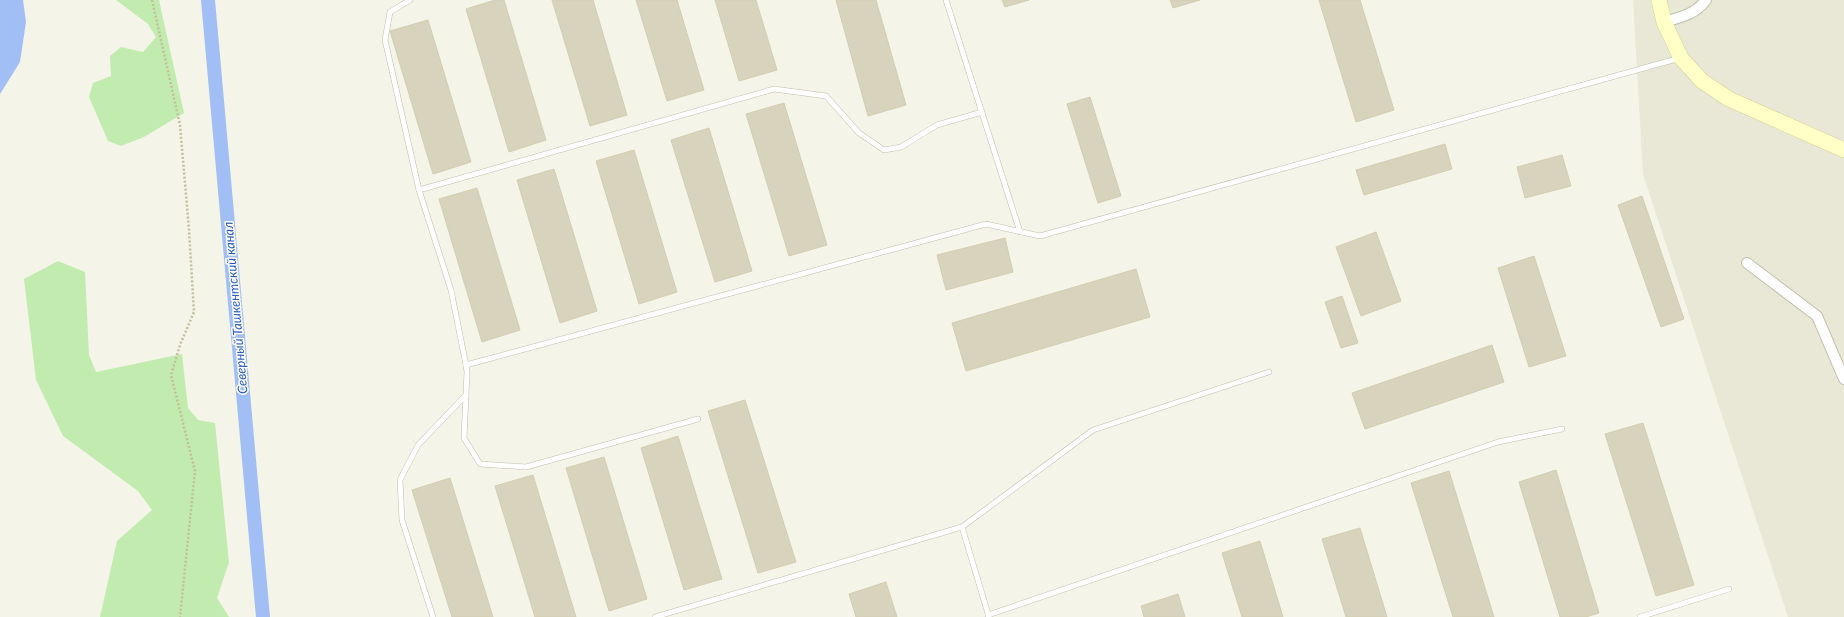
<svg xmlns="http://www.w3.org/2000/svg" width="1844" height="617" viewBox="0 0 1844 617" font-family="Lato,sans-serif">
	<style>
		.residential { fill: #e9e8d6 }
		.green { fill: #c2ecaf }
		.water { fill: #a1bff5 }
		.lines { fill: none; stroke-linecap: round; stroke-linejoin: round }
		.canal { stroke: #a1bff5; stroke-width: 14 }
		.building { fill: #d7d3bd; stroke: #d3cdaf }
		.lane-casing { stroke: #c1bfaa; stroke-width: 6 }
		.street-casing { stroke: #c1bfaa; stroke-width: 12 }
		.secondary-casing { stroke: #d4d293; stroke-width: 16 }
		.path { stroke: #c4bf9a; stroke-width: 2.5; stroke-dasharray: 2 2; stroke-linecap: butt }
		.lane { stroke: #fff; stroke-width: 5 }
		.street { stroke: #fff; stroke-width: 10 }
		.secondary { stroke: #ffffc8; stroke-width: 15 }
		.labels { text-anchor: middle; stroke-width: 3; stroke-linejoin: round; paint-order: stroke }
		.water-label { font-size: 13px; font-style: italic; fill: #285bbd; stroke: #fff }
	</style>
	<rect width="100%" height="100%" fill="#f5f4e8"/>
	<polygon class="residential" points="1633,0 1844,0 1844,617 1788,617 1643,174"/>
	<g class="green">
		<polygon points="116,0 159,0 184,113 144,137 121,146 108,141 89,97 93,83 111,76 110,56 121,47 143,52 156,37 148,24"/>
		<polygon points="58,261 85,272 89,355 96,372 182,354 188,408 198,420 215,423 229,562 217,598 229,617 100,617 117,541 152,510 138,491 63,436 36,380 24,279"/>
	</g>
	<polygon class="water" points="0,0 23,0 26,22 20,62 0,94"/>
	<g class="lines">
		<polyline class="canal" points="208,0 263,617"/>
	</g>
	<g class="building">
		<polygon points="495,0 504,0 546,140 509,152 466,9"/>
		<polygon points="552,0 593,0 627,115 590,126"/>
		<polygon points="636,0 677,0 704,90 667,101"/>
		<polygon points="715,0 756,0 777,70 739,81"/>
		<polygon points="836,0 876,0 906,105 868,116"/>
		<polygon points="1002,0 1029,0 1005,7"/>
		<polygon points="1170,0 1200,0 1173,8"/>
		<polygon points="1319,0 1360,0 1394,110 1356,122"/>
		<polygon points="428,20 471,162 433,174 390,31"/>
		<polygon points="1090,97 1121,196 1098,203 1067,104"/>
		<polygon points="784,103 827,245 789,256 746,114"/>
		<polygon points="709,128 752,271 715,282 671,140"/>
		<polygon points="1445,144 1452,169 1364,195 1356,170"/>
		<polygon points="634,150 677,292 639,304 596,161"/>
		<polygon points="1562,155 1571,186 1525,198 1517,167"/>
		<polygon points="554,169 597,311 560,323 517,180"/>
		<polygon points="477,188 520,330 482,342 439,199"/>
		<polygon points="1642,196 1684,319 1661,327 1618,205"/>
		<polygon points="1376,232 1401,301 1361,316 1336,247"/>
		<polygon points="1005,238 1013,272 946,290 937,255"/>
		<polygon points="1534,256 1566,356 1529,367 1498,268"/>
		<polygon points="1136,269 1150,317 966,371 952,323"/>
		<polygon points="1342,296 1358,343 1341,348 1325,302"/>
		<polygon points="1492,345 1504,382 1365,429 1352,393"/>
		<polygon points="745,400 796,562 758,573 708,411"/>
		<polygon points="1643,423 1694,585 1656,596 1605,434"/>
		<polygon points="678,436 722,579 684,590 641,448"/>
		<polygon points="604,457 647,599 609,611 566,468"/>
		<polygon points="1556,470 1599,613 1586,617 1560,617 1519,482"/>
		<polygon points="1449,471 1494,617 1453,617 1411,483"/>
		<polygon points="533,475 576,617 535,617 495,486"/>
		<polygon points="450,478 493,617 452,617 412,490"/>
		<polygon points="1360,528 1387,617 1346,617 1322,539"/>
		<polygon points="1260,541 1283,617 1242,617 1222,553"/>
		<polygon points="886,582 897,617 856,617 849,594"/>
		<polygon points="1178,594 1185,617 1144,617 1141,606"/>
	</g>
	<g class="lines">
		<defs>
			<g id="lane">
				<polyline points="410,0 390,12 385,40 419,190 451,290 466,365 467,372 464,438 480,464 526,467 698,419"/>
				<polyline points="946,0 1020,232"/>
				<polyline points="419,190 774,89 826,96 859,133 884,150 901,147 937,125 982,112"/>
				<polyline points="466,365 986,224 1040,236 1680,58"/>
				<polyline points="962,527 989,617"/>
				<polyline points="988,615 1498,442 1562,429"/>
				<polyline points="433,617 402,520 400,480 418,445 466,395"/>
				<polyline points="655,617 962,527 1093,430 1269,372"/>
				<polyline points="1640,617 1729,589"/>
			</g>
			<g id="street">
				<path d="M1664,22C1679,18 1696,14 1706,0"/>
				<polyline points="1747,263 1817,316 1844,379"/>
			</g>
			<polyline id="secondary" points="1659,0 1664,22 1681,58 1702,81 1729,99 1844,150"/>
		</defs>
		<use href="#lane" class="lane-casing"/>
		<use href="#street" class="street-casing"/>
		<use href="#secondary" class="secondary-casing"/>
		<polyline class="path" points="152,0 180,125 189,230 194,312 180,345 171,375 195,471 180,617"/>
		<use href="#lane" class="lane"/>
		<use href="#street" class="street"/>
		<use href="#secondary" class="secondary"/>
	</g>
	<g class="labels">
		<g class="water-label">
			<text transform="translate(235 308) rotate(-95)" y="5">Северный Ташкентский канал</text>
		</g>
	</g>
</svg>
